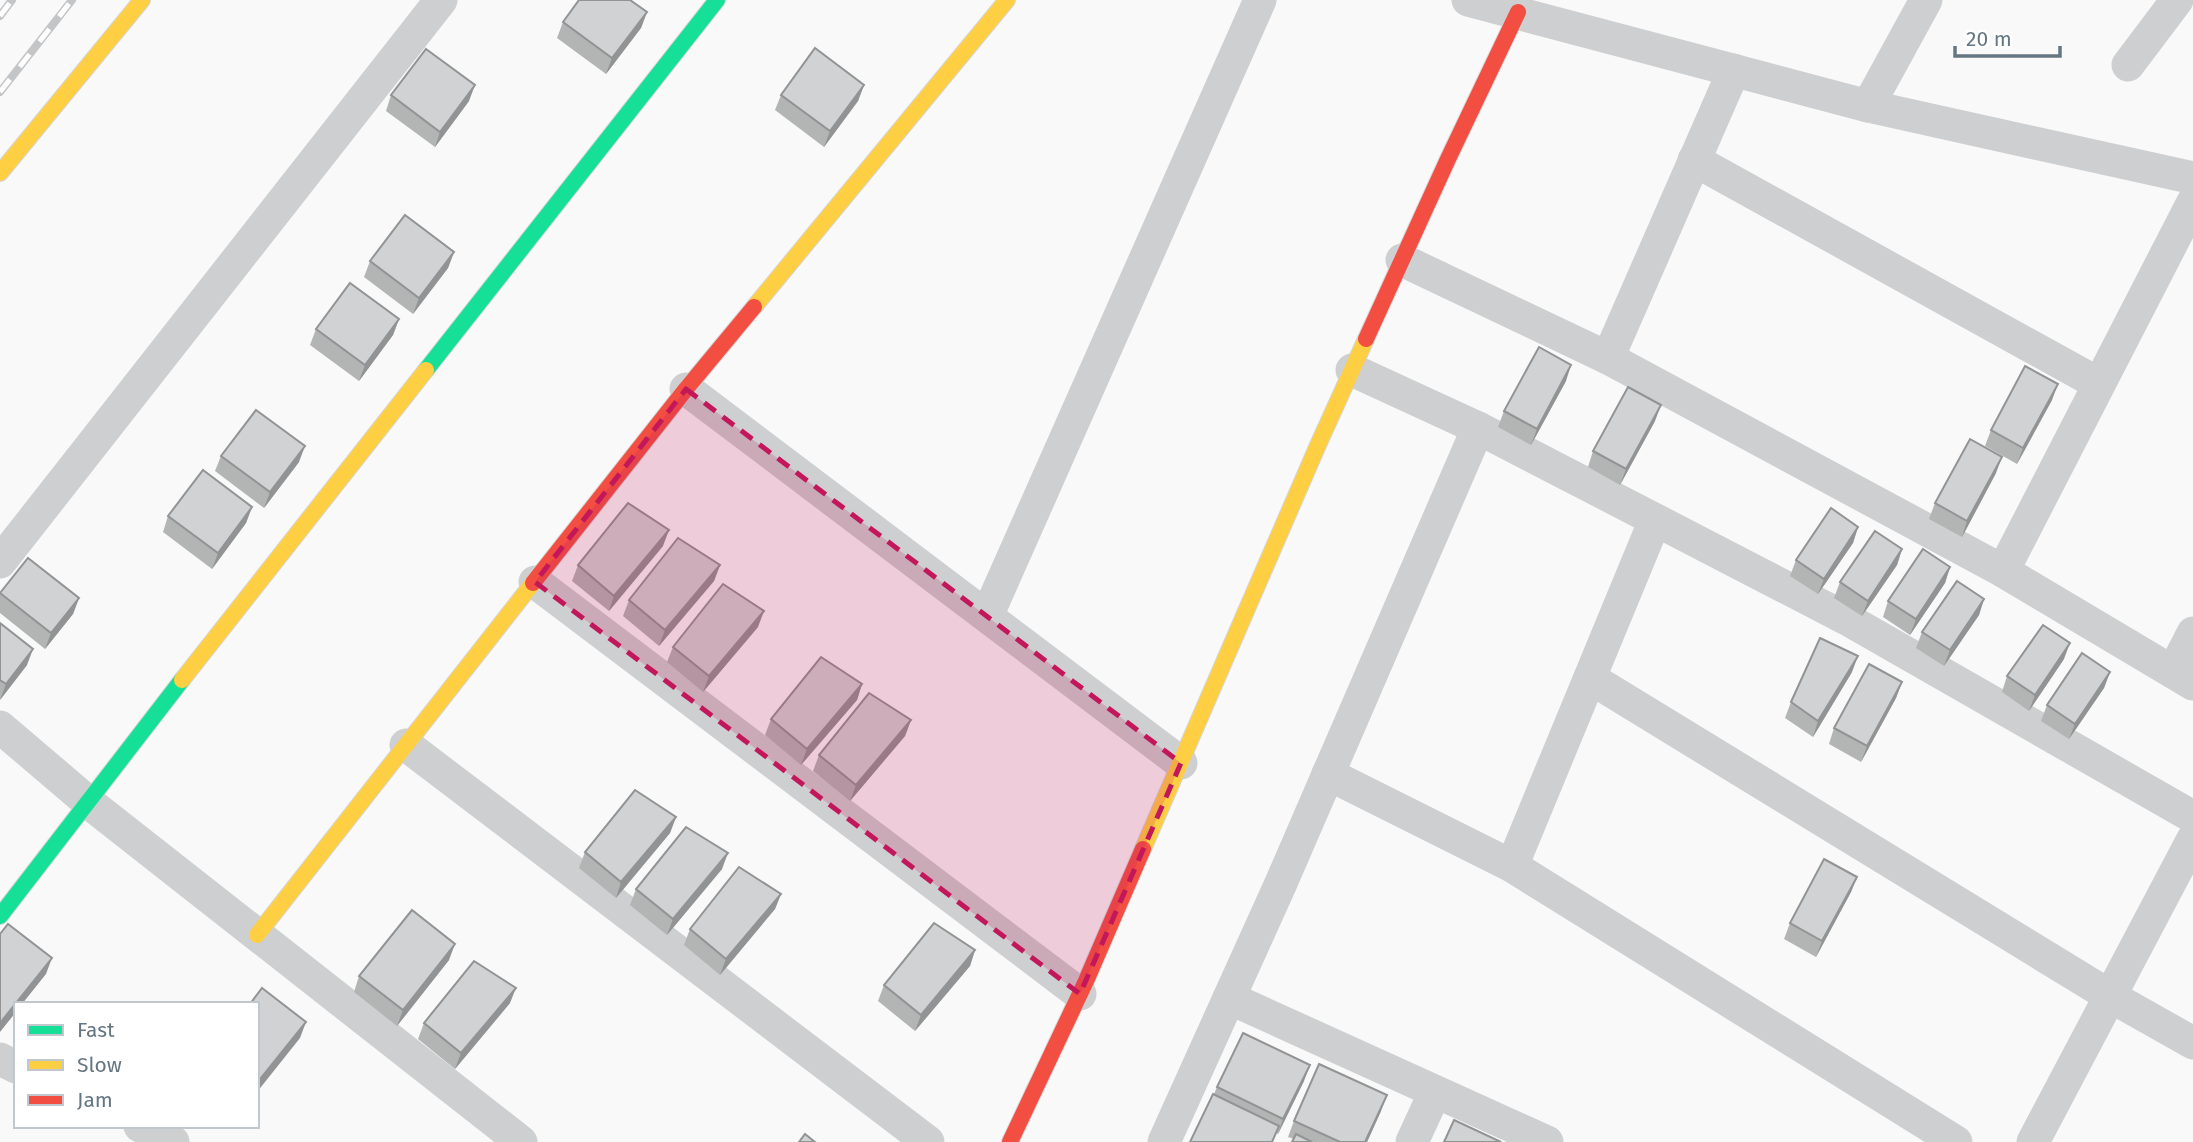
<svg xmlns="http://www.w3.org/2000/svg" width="2193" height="1142" viewBox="0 0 2193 1142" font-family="'Fira Sans',sans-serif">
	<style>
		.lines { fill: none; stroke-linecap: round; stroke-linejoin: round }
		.fast-casing { stroke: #d5d6d7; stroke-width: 18 }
		.slow-casing { stroke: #d5d6d7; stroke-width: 18 }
		.jam-casing { stroke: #d5d6d7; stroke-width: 18 }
		.street { stroke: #cecfd0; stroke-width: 33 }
		.fast { stroke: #16e098; stroke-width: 16 }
		.slow { stroke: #ffcf43; stroke-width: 16 }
		.jam { stroke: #f24e42; stroke-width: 16 }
		.rail-casing { stroke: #c3c5c6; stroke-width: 8 }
		.rail { stroke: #fff; stroke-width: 5; stroke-dasharray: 16; stroke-linecap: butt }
		.wall { fill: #b3b5b5 }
		.shaded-wall { fill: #929394 }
		.building { fill: #d0d2d3; stroke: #929394; stroke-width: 2 }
		.marked { fill: #c2185b; fill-opacity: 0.2; stroke: #c2185b; stroke-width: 5; stroke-dasharray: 14 9; stroke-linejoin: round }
	</style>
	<rect width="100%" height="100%" fill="#f9f9f9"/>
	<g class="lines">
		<defs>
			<g id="fast">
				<polyline points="426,370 717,0"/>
				<polyline points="0,916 182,680"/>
			</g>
			<g id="slow">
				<polyline points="0,173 142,0"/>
				<polyline points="754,307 1007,0"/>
				<polyline points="182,680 426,370"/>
				<polyline points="1143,849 1318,445 1366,339"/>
				<polyline points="257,935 533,583"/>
			</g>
			<g id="jam">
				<polyline points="1366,339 1448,159 1518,12"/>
				<polyline points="533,583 686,389 754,307"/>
				<polyline points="1010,1142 1086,981 1143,849"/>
			</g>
		</defs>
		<use href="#fast" class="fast-casing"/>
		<use href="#slow" class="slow-casing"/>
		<use href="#jam" class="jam-casing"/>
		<g class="street">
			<polyline points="1468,0 1868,106 2193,178"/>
			<polyline points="2128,65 2177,0"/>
			<polyline points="1868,106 1926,0"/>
			<polyline points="1694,160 2099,384"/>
			<polyline points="2193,202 2003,571 2193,684"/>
			<polyline points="1402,260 1608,358 2003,571"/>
			<polyline points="1608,358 1734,70"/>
			<polyline points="1352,370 1478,428 1847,619 2193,817"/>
			<polyline points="686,389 1181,763"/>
			<polyline points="0,562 441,0"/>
			<polyline points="535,582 1080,994"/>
			<polyline points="987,616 1260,0"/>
			<polyline points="2173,672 2193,633"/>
			<polyline points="1590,678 2110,996 2193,1043"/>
			<polyline points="0,727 88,802 521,1142"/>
			<polyline points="406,745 928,1142"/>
			<polyline points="1328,774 1512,866 1655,520"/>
			<polyline points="1512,866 1956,1142"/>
			<polyline points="1229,998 1547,1142"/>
			<polyline points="0,1059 16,1067"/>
			<polyline points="140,1126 173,1142"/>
			<polyline points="1164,1142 1281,883 1478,428"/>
			<polyline points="1412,1142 1435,1092"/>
			<polyline points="2033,1142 2193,839"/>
		</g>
		<use href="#fast" class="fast"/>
		<use href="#slow" class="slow"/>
		<use href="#jam" class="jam"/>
		<defs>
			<g id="rail">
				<polyline points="0,16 12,0"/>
				<polyline points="0,92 72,0"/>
			</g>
		</defs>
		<use href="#rail" class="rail-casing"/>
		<use href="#rail" class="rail"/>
	</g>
	<g class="wall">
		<polygon points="647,12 641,28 606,74 557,38 563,22"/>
		<polygon points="864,85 858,101 824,147 775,110 781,95"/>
		<polygon points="391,95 469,101 435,147 386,111"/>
		<polygon points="454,252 448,268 413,314 364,277 370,261"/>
		<polygon points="399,319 393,335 359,381 310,345 316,329"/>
		<polygon points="1566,381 1531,445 1498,427 1504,411"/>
		<polygon points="2052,400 2017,464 1985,446 1991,430"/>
		<polygon points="1655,421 1620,485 1588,467 1593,451"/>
		<polygon points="221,456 299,462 264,508 215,471"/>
		<polygon points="1996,473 1962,537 1929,519 1935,503"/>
		<polygon points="252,507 246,523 212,569 163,532 168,516"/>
		<polygon points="1858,527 1853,543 1818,594 1790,576 1796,560"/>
		<polygon points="663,546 609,611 572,581 578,565"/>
		<polygon points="1902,549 1897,565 1862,616 1834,598 1840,582"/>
		<polygon points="720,565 714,581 659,646 623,616 629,600"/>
		<polygon points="1950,567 1945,583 1910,635 1883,617 1888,601"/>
		<polygon points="0,593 79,598 73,614 45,649 0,613"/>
		<polygon points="1984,599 1979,615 1944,666 1916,648 1922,632"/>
		<polygon points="0,623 27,665 0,700"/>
		<polygon points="758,627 703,692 667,662 673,647"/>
		<polygon points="2064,659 2029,711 2002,692 2007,676"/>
		<polygon points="1852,672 1813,737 1785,718 1791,702"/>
		<polygon points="2110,672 2104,688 2069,739 2041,721 2047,705"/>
		<polygon points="1902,682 1896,698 1861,762 1829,744 1834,728"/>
		<polygon points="862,684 857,700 801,765 765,735 771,719"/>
		<polygon points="911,720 905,736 850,801 813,771 819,755"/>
		<polygon points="676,817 670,833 616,898 579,868 585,852"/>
		<polygon points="722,869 667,935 630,905 636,889"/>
		<polygon points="1857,877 1851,892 1816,957 1784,939 1790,923"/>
		<polygon points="781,894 775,909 720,975 684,945 690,929"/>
		<polygon points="975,950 970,966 915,1031 878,1001 884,985"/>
		<polygon points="449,960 397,1026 354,992 359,976"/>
		<polygon points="510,1003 455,1069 418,1039 424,1023"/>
		<polygon points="1304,1081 1278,1134 1214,1094 1217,1087"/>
		<polygon points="1381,1111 1367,1142 1292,1142 1294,1139 1288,1137 1294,1121"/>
	</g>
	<g class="shaded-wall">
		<polygon points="647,12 641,28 606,74 612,58"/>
		<polygon points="475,85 469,101 435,147 440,132"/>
		<polygon points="864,85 858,101 824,147 830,131"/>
		<polygon points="454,252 448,268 413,314 419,298"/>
		<polygon points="399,319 393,335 359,381 365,365"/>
		<polygon points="1571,365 1566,381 1531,445 1537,429"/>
		<polygon points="2058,384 2052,400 2017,464 2023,448"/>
		<polygon points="1661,405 1655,421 1620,485 1626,469"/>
		<polygon points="305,446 299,462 264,508 270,492"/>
		<polygon points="2002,457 1996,473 1962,537 1967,521"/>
		<polygon points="252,507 246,523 212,569 218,553"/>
		<polygon points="1858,527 1853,543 1818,594 1824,579"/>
		<polygon points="669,530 663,546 609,611 614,596"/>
		<polygon points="1902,549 1897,565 1862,616 1868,601"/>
		<polygon points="720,565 714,581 659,646 665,630"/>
		<polygon points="1950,567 1945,583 1910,635 1916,619"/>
		<polygon points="79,598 73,614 45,649 51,633"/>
		<polygon points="1984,599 1979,615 1944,666 1950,650"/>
		<polygon points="764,611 758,627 703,692 709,676"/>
		<polygon points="2070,643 2064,659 2029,711 2035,695"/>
		<polygon points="33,649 27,665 0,700 6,684"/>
		<polygon points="1858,656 1852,672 1813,737 1818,721"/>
		<polygon points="2110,672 2104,688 2069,739 2075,724"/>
		<polygon points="1902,682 1896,698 1861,762 1867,746"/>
		<polygon points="862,684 857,700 801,765 807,749"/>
		<polygon points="911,720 905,736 850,801 856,785"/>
		<polygon points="676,817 670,833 616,898 621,882"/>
		<polygon points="728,853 722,869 667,935 673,919"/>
		<polygon points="1857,877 1851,892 1816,957 1822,941"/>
		<polygon points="781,894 775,909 720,975 726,959"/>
		<polygon points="455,944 449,960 397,1026 403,1010"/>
		<polygon points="975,950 970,966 915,1031 921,1015"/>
		<polygon points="52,958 46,974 22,1004 16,1004 16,1012 0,1032 0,1023"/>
		<polygon points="516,988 510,1003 455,1069 461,1053"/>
		<polygon points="306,1022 300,1038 257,1092 257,1083"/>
		<polygon points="1310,1065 1304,1081 1278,1134 1283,1119"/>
		<polygon points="1387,1095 1381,1111 1367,1142 1365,1142"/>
	</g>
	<g class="building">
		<polygon points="579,0 630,0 647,12 612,58 563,22"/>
		<polygon points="815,48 864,85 830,131 781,95"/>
		<polygon points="426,49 475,85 440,132 391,95"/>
		<polygon points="405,215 454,252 419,298 370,261"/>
		<polygon points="350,283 399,319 365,365 316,329"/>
		<polygon points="1539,347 1571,365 1537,429 1504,411"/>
		<polygon points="2025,366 2058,384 2023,448 1991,430"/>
		<polygon points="1628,387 1661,405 1626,469 1593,451"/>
		<polygon points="256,410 305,446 270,492 221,456"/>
		<polygon points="1970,439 2002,457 1967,521 1935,503"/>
		<polygon points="203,470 252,507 218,553 168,516"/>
		<polygon points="628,503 669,530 614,596 578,565"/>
		<polygon points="1831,508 1858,527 1824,579 1796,560"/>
		<polygon points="1875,531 1902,549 1868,601 1840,582"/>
		<polygon points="678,538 720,565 665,630 629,600"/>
		<polygon points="1923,549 1950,567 1916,619 1888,601"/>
		<polygon points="28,558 79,598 51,633 0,593"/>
		<polygon points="1957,581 1984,599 1950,650 1922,632"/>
		<polygon points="723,584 764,611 709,676 673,647"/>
		<polygon points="0,623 33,649 6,684 0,680"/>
		<polygon points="2043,625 2070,643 2035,695 2007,676"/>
		<polygon points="1820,638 1858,656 1818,721 1791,702"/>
		<polygon points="2082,653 2110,672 2075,724 2047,705"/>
		<polygon points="821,657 862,684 807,749 771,719"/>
		<polygon points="1869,664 1902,682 1867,746 1834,728"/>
		<polygon points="869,693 911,720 856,785 819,755"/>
		<polygon points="635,790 676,817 621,882 585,852"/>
		<polygon points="686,827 728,853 673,919 636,889"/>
		<polygon points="1824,859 1857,877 1822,941 1790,923"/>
		<polygon points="739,867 781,894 726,959 690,929"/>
		<polygon points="412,910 455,944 403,1010 359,976"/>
		<polygon points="934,923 975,950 921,1015 884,985"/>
		<polygon points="8,924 52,958 0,1023 0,934"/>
		<polygon points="474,961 516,988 461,1053 424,1023"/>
		<polygon points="262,988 306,1022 257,1083 257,1004 250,1004"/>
		<polygon points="1243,1033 1310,1065 1283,1119 1217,1087"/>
		<polygon points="1319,1064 1387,1095 1365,1142 1340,1142 1294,1121"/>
		<polygon points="1213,1094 1279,1126 1272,1142 1190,1142"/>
		<polygon points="1454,1120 1501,1142 1444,1142"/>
		<polygon points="805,1134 815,1142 799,1142"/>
		<polygon points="1296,1134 1312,1142 1292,1142"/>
	</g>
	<path class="marked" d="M686,389L1181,763L1080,994L535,582Z"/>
	<rect x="14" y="1002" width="245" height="126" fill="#ffffff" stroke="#c1c8cd" stroke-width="2"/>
	<rect x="28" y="1025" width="35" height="10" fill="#16e098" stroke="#c1c8cd" stroke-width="2"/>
	<text x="77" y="1037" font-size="21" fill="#657683">Fast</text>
	<rect x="28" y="1060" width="35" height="10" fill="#ffcf43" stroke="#c1c8cd" stroke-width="2"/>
	<text x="77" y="1072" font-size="21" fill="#657683">Slow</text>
	<rect x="28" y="1095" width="35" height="10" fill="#f24e42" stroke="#c1c8cd" stroke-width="2"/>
	<text x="77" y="1107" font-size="21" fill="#657683">Jam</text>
	<path d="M1955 46v10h105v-10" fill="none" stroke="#657683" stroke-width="3.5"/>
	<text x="1966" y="46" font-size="21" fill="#657683" stroke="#ffffff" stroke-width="5" paint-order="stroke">20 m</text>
</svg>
